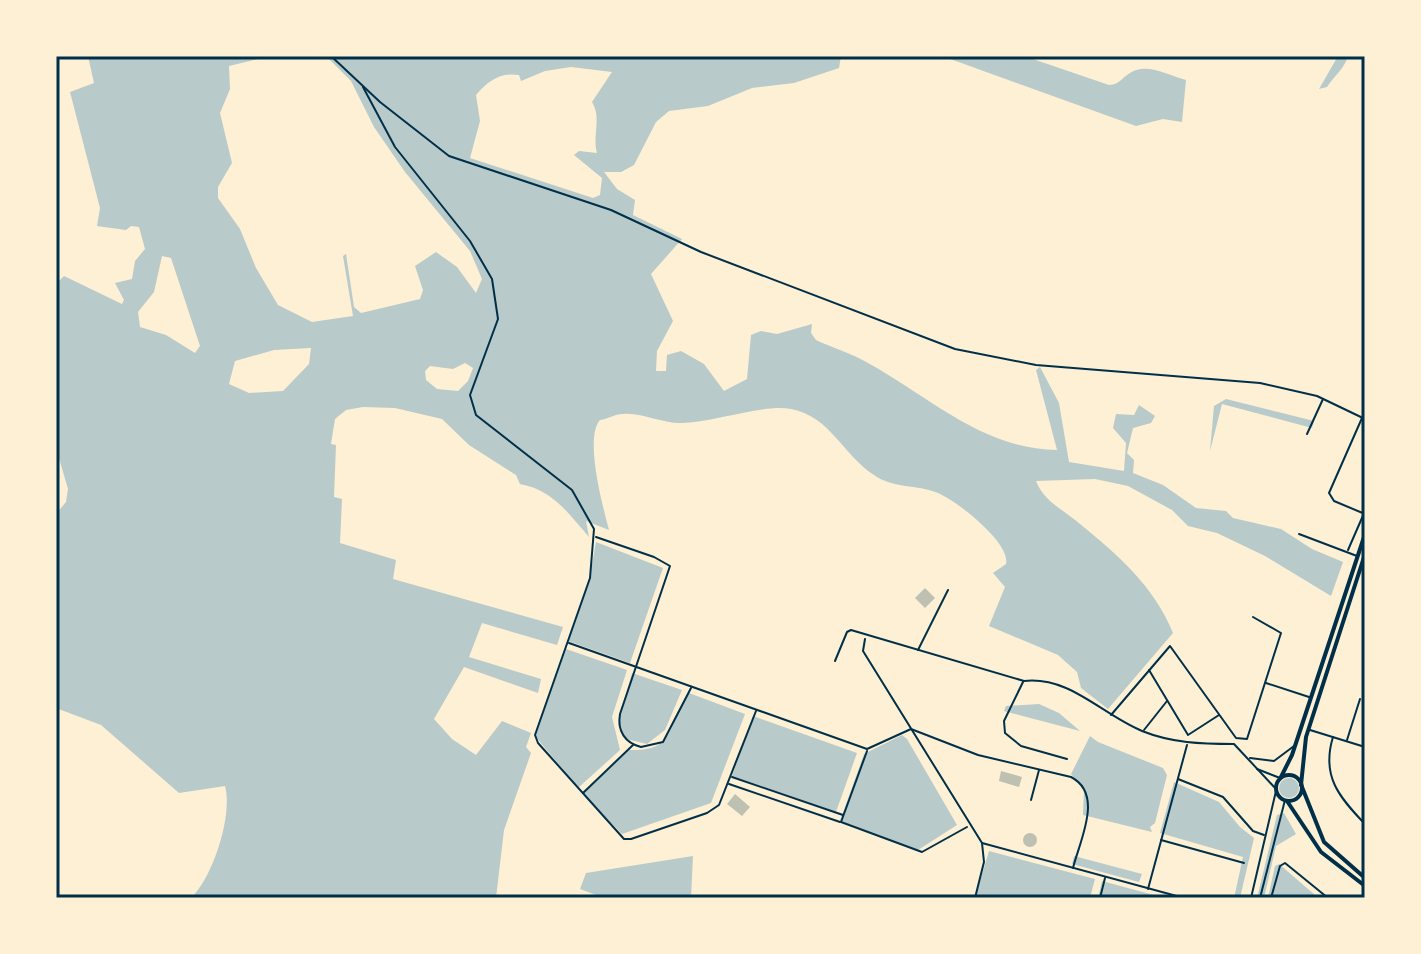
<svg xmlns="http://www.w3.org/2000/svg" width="1421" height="954" viewBox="0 0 1421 954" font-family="'Noto Sans',sans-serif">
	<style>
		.green { fill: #b9caca; fill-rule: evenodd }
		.building { fill: #bec0b2 }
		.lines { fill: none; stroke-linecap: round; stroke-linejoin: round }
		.minor { stroke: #003049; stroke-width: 2 }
		.tertiary { stroke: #003049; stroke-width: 2 }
		.trunk { stroke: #003049; stroke-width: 4 }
		.neatline { fill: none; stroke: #003049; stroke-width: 3 }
	</style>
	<rect width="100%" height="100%" fill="#fdf0d5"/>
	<g class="green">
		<path d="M88,56H270L229,66L230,89L220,113L232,163L218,187V198L240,229L256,268L278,305L312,322L353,316L343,256L346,254L354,307L361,313L420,299L423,290L415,266L436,252L457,267L476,293L482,279L470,251L405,172L374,127L351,81L326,56H841L839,68L794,83L752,88L708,106L669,111L656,122L634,165L621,172H604L617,189L635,200L633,215L682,239L651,274L673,321L657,351L656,371H666L667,355L681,351L704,364L724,391L747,379L751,335L761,331L777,334L812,324L811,333L816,340C833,348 851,353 868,363C930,397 982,449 1057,450L1036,370L1040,367L1059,403L1069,462L1124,471L1126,443L1113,428L1116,414L1134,415L1139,405L1155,416L1151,423L1133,428L1127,453L1134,460L1133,473L1163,485L1196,508L1226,511L1233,518L1281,529L1312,549L1343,562L1331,596L1265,556L1217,533L1188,526L1172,510L1128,486L1095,479L1036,481C1044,502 1064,510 1080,524C1118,555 1154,586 1173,633L1108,709L1081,688L1077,672L1058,655L989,626L1005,587L993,573L1006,564C1011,543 957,501 938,493C916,484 894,489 874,475C842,454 831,417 791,409C763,404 715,422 683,423C662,424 642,412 623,414C614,414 608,419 600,420C584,438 603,507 609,530L586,521L589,537C568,513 553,490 520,484L516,475L469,445L442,419L395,408L363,407L346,410L335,419L331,444L336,445L334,497L342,499L340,543L396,560L393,579L563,627L557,645L482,623L469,657L541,679L538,693L464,667L434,719L452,739L476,755L502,721L531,733L526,747L531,753L504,830L496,898H191C213,877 233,815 225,786L179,793L101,725L56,708V514L66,502L68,489L56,448V284L64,276L122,304L124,300L115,283L132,279L135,261L145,249L139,227L131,226L126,230L97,226L100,208L70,92L94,83ZM571,67L612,72L592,102C602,118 592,135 597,153L579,151L574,155L602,178L600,195L593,198L470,158L480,121L476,95C488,81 500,72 519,75L521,81L545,71ZM162,256L171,258L200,346L195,353L166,335L140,327L138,312L154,292ZM311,348L309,364L283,391L249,393L229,384L235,361L274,350ZM465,363L473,368L468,381L458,391L437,389L426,380L425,371L430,366L453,369Z"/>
		<path d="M942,56H1024L1109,85C1121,84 1121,78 1130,73C1147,62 1169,76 1186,80L1182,122L1163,119L1136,126Z"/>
		<path d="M1338,56H1348C1345,68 1334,76 1327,87L1319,89Z"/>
		<polygon points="1226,399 1314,421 1312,428 1222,404 1210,451 1214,406"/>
		<polygon points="596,542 663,568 630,663 568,641 589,582"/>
		<polygon points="566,649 627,670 612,717 620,750 578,788 535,736"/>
		<polygon points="632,673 682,690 665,730 647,744 626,739 618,724"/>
		<path d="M689,693L745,714L711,803L622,834L582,793L628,750C678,752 666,724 689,693Z"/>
		<polygon points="1039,704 1059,713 1080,731 1004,711 1006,706"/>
		<polygon points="753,716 857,753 836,812 732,776"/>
		<polygon points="902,735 907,739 957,825 918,850 840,821 864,754"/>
		<polygon points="1090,736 1098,742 1163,768 1167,775 1155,823 1150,827 1152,832 1083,815 1084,790 1071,774"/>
		<circle cx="1289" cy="788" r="10"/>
		<polygon points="1174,782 1219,802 1240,827 1254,838 1240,898 1234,898 1243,857 1160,833"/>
		<polygon points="1284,813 1296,834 1276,846 1264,898 1257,898 1277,815"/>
		<polygon points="989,851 1095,879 1090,898 975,898"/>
		<polygon points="693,856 691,898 604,898 580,889 586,873"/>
		<polygon points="1074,856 1142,874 1139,882 1072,864"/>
		<polygon points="1279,864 1315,895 1312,898 1268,898 1275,866"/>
		<polygon points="1102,881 1165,898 1098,898"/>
	</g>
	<g class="building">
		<polygon points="925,588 935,598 925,608 915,598"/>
		<polygon points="1001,771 1022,777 1019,787 999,781"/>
		<polygon points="735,794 750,807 742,816 727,804"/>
		<circle cx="1030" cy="840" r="7"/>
	</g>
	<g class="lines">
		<g class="minor">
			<polyline points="363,87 395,147 470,241 492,279 498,319 470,395 476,415 572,490 594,529 590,578 535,735 538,743 624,839 631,839 707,813 719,805 756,711"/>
			<polyline points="1362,418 1329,493 1334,501 1365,514"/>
			<polyline points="1307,434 1323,399"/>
			<polyline points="1299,534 1357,556"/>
			<path d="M596,537L654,557L670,566L620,714C617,731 625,743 641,747L663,742L691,688"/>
			<polyline points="1348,550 1365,511"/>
			<polyline points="865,639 863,651 982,843 984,862 975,898"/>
			<path d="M569,643L867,749L911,729L978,755L1071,777C1104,794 1080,840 1073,868"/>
			<polyline points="918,650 948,590"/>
			<path d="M835,661L847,632L851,630L1024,681C1070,676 1101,714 1142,731C1172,743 1201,744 1234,744L1276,789"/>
			<polyline points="1149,670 1188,735 1219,715"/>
			<polyline points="1023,682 1004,721 1005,733 1021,746 1067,759"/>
			<polyline points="1266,683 1309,697"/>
			<polyline points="1111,715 1170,646 1236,738 1247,739 1281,633 1253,617"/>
			<polyline points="1144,730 1167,701"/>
			<polyline points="1310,730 1365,747"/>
			<path d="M1333,737C1321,776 1339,797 1365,824"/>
			<polyline points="1347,740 1360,699"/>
			<polyline points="867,751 841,822 922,852 967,827"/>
			<polyline points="1250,758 1274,761 1294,746"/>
			<polyline points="1257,769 1280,778"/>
			<polyline points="732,777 843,815"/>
			<polyline points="1178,779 1223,797 1253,831 1264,835"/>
			<polyline points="729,784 840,822"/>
			<polyline points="583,793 633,745"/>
			<polyline points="1031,800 1039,770"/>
			<polyline points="1161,840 1244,863"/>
			<polyline points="982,843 1184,898"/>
			<polyline points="1148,889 1187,745"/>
			<polyline points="1100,898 1105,878"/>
			<polyline points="1271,898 1280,866 1285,863 1328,898"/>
		</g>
		<g class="tertiary">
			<polyline points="331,56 380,102 449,156 611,210 701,252 955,349 1036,365 1260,383 1317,396 1365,419"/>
			<polyline points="1251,898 1276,791"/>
			<polyline points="1260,898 1285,800"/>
		</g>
		<g class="trunk">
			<circle cx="1289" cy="788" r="13"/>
			<polyline points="1281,777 1292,755 1365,534"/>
			<polyline points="1301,785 1306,737 1365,554"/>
			<polyline points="1302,787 1324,842 1365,878"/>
			<polyline points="1287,801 1321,852 1365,886"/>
		</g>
	</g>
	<rect width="1421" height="954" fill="none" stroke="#fdf0d5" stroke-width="116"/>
	<rect x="58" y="58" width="1305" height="838" class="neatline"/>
</svg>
